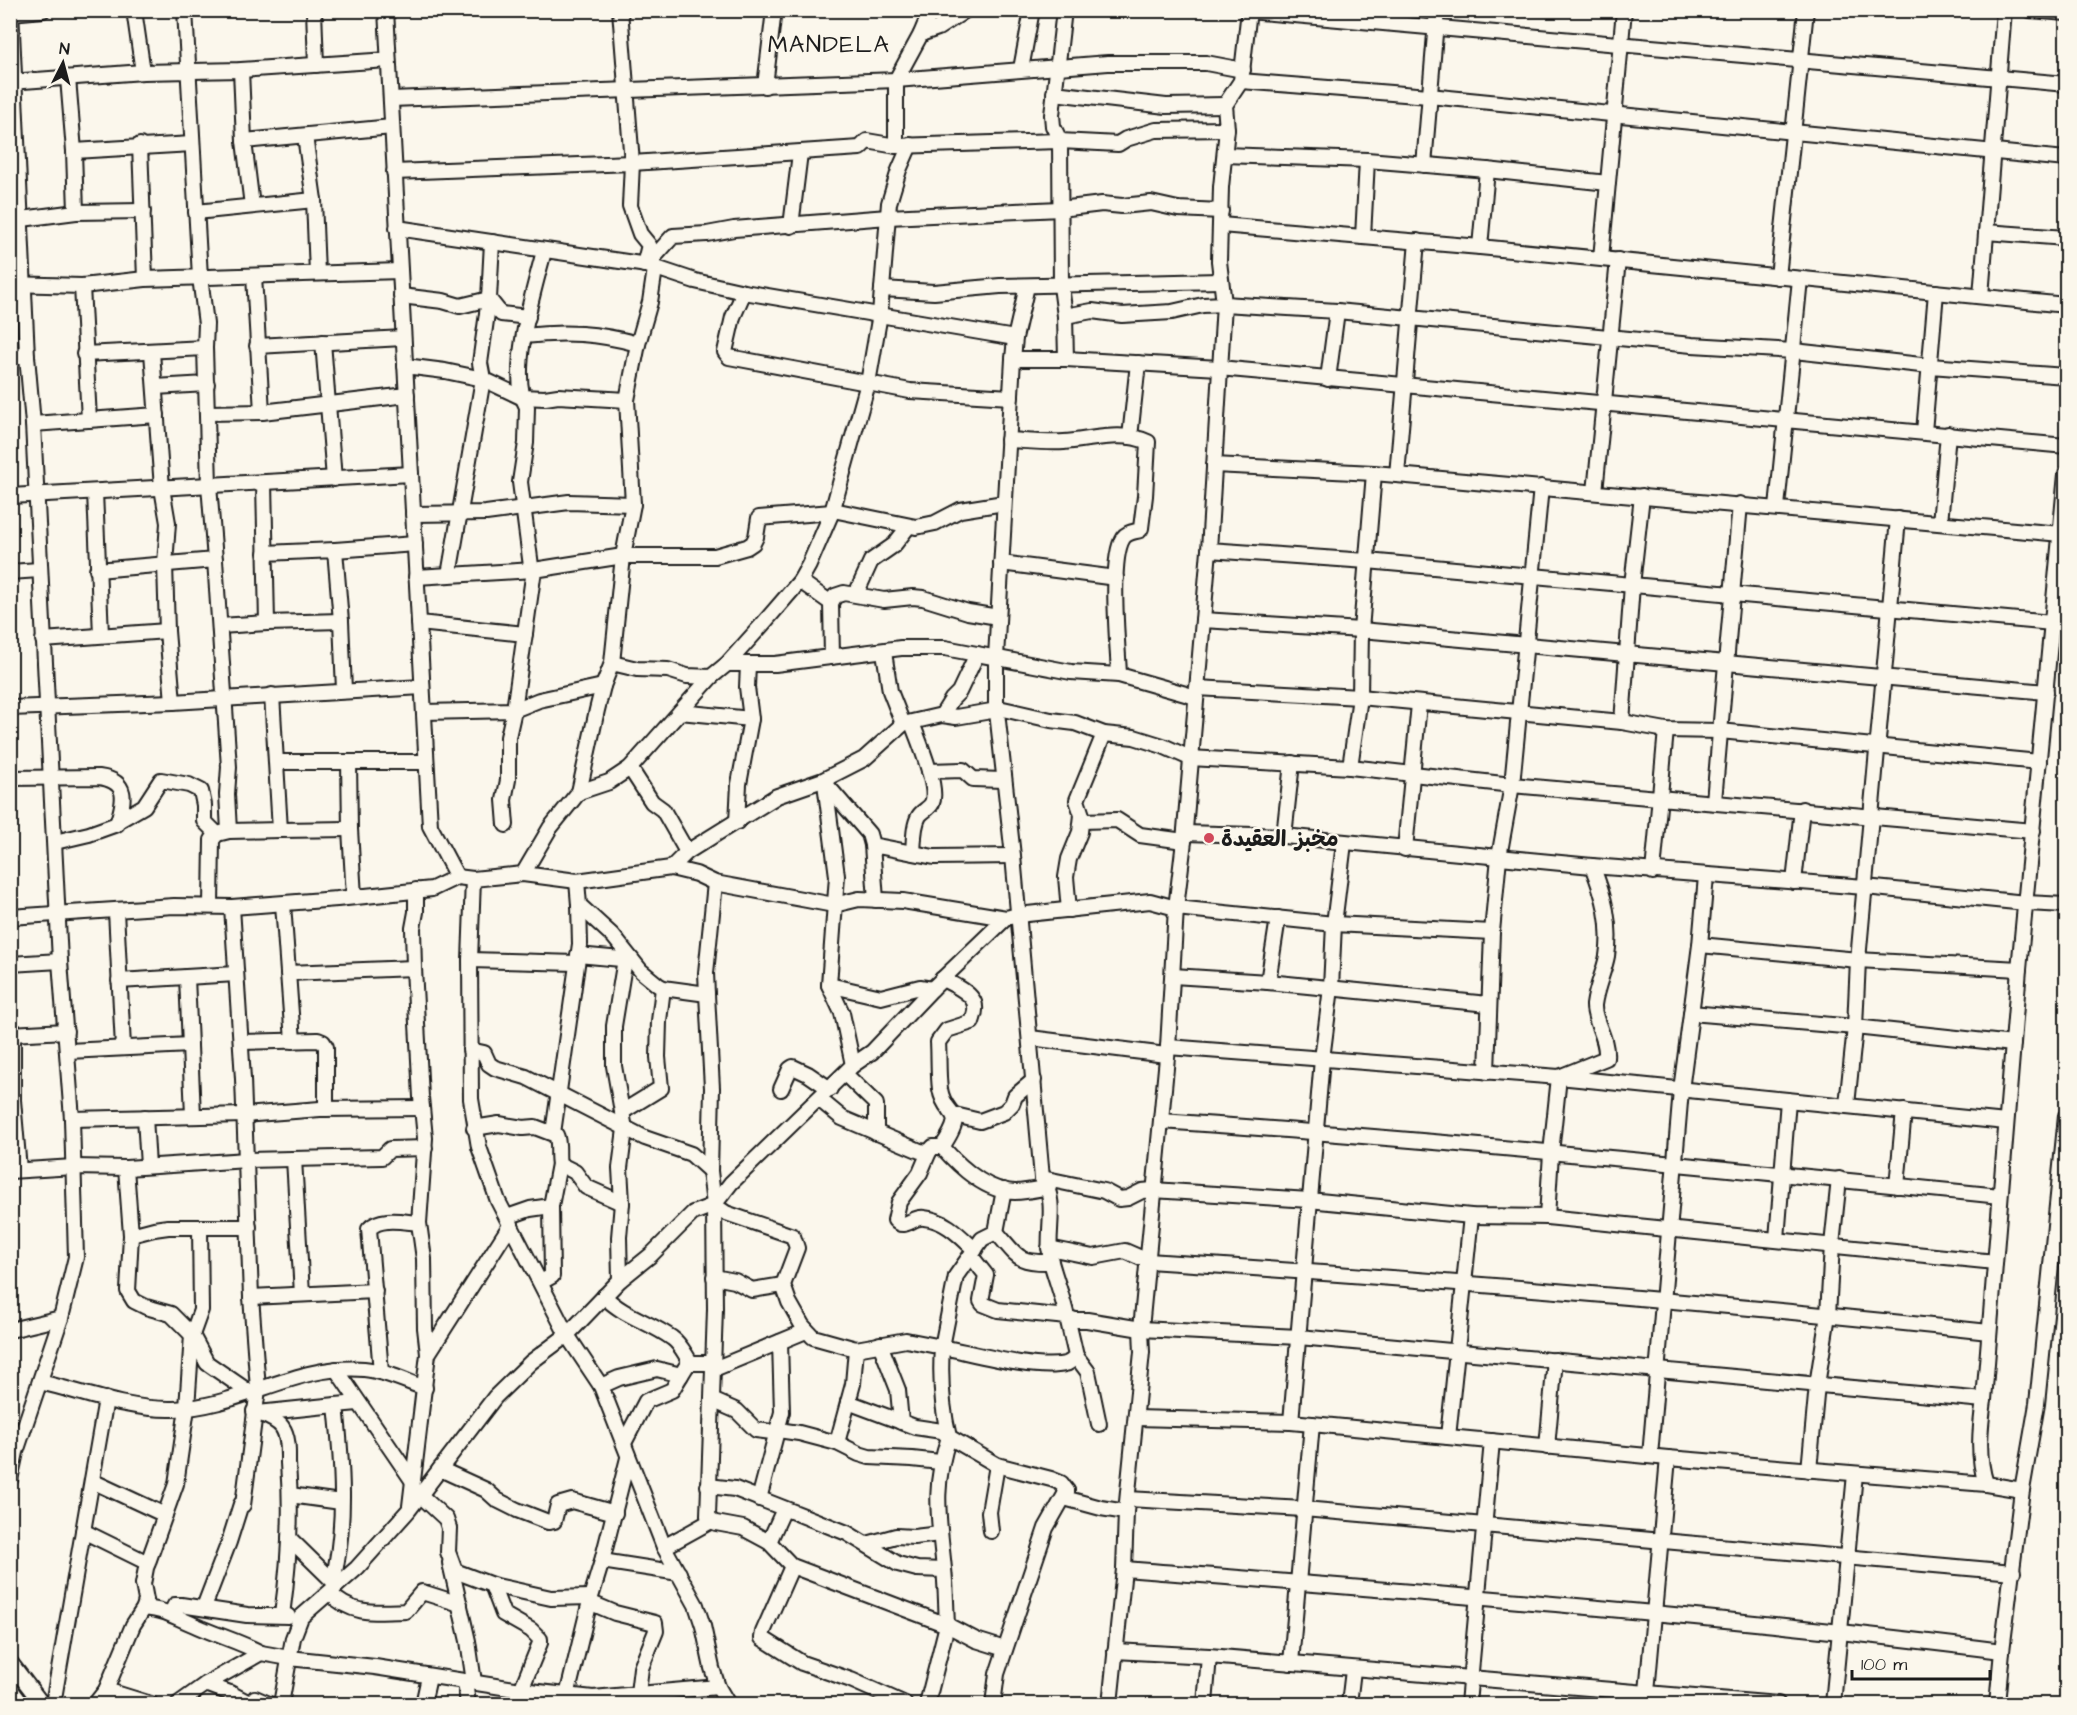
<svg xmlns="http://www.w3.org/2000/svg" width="2077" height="1715" viewBox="0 0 2077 1715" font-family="'Architects Daughter','Playpen Sans Arabic',sans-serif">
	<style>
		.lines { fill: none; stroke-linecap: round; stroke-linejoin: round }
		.minor-casing { stroke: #1c1c1c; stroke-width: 18 }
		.minor { stroke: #fbf7ec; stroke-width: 14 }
		.poi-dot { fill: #d1495b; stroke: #fbf7ec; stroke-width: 2 }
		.labels { text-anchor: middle; stroke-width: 5; stroke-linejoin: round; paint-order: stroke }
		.poi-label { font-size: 22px; font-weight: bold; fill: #1c1c1c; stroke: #fbf7ec; text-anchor: start }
		.neighbourhood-label { font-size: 24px; letter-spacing: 1.5px; fill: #1c1c1c; stroke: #fbf7ec }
	</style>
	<rect width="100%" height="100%" fill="#fbf7ec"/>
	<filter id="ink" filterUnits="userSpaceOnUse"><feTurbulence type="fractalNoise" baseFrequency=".0167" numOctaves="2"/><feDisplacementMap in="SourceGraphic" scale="12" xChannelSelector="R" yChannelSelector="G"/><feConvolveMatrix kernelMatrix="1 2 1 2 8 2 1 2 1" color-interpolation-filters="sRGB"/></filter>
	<g filter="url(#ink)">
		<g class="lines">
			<defs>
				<g id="minor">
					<polyline points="134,10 143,72"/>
					<polyline points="185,10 200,277 206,324 205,348"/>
					<polyline points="314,10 316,65"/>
					<polyline points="386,10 430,826 457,877"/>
					<polyline points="620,10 632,163 630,206 640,234 649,245 644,265"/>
					<polyline points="1064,10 1052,115 1053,126 1060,141 1061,286 1065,316 1066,359"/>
					<polyline points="2030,10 2066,13"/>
					<polyline points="1249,11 2066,84"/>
					<polyline points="11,13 43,10"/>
					<polyline points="921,34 938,28 966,10"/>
					<polyline points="1021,69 1032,10"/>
					<polyline points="241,70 244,141 252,206"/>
					<polyline points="68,78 74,151 76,212"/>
					<polyline points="896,80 921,34 931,10"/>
					<polyline points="1241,81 1429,96 2066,159"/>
					<polyline points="10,82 143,72 241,70 388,60"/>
					<polyline points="765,86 774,10"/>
					<polyline points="1054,93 1166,106 1225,105"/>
					<polyline points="391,99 896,80 1108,63 1206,63 1243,70"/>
					<polyline points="305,136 314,200 317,273"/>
					<polyline points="244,141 392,127"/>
					<polyline points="140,145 145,279"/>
					<polyline points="896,146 896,80"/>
					<polyline points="74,151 192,144"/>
					<polyline points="1225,155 1367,160 1487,170 1608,183"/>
					<polyline points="1424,165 1437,10"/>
					<polyline points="394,172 632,163 860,148 867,141 896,146 1060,141 1118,144 1126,139 1156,130 1227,129"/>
					<polyline points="196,212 314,200"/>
					<polyline points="22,219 76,212 143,211"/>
					<polyline points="1221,225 1480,247 2066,305"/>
					<polyline points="791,226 800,153"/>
					<polyline points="397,228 647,265 695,281 744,292 1015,338"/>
					<polyline points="1986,232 2066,238"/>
					<polyline points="1363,237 1367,160"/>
					<polyline points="1480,247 1487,170"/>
					<polyline points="1601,258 1624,10"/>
					<polyline points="647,265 673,236 707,234 734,229 888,217 1060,209 1102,204 1122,206 1151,203 1178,209 1221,211"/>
					<polyline points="254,276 262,412"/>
					<polyline points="1778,277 1806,10"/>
					<polyline points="10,284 82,286 145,279 400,271"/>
					<polyline points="82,286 89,420"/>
					<path d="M1027,286L1015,338L1013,359L996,657V703L1013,856L1042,1178C1059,1202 1045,1235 1051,1262C1056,1280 1063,1298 1067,1317L1075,1320H1087L1141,1329L1299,1337L1984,1400"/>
					<polyline points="882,289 934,292 1000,286 1220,281"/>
					<polyline points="744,292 733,317 725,352 729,357 910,391 1011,397"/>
					<polyline points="401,296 443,301 460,306 489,299 501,314 528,317"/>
					<polyline points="1981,296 2004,10"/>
					<polyline points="1065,316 1092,311 1122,315 1172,312 1203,305 1224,304 1337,311 1692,345 1794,351 1930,366 2066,376"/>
					<path d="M524,336C565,331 598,333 638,344"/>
					<polyline points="323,342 334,479"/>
					<polyline points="257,346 403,338"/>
					<polyline points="152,352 162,488 168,523 165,564 167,631 173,702"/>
					<polyline points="84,354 205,348 209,485 215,560"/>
					<polyline points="10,358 27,356"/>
					<polyline points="1013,359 1066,359 1219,368 2066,446"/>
					<polyline points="405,366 445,371 483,379 521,397 545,398 558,396 627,400"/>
					<polyline points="1328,379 1337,311"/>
					<polyline points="155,387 207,384"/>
					<polyline points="208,413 262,412 407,395"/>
					<polyline points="33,424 157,415"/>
					<polyline points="1924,432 1936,292"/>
					<polyline points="1130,437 1138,363"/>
					<path d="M1008,440C1027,441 1046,443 1064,442C1091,440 1123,430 1148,442L1145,496L1141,528L1140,530C1134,532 1127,532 1123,538C1109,560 1118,646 1119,675"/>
					<polyline points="1214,465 1374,473 2061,534"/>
					<polyline points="1397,475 1417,241"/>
					<polyline points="264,483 267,623"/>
					<polyline points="95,492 101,635"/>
					<polyline points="1595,492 1618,260"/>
					<polyline points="10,496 411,474"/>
					<polyline points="1777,507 1800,279"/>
					<polyline points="833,510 916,527 935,523 960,510 1004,503"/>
					<polyline points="413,514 486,513 569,502 633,504"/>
					<polyline points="1940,523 1948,434"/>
					<polyline points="335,550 415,544"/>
					<polyline points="1209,550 1367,561 2052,623"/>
					<polyline points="265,553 335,550 341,621 344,690"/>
					<polyline points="1001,563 1116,578"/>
					<polyline points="97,570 215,560 229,767 227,794 229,831 217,834 212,840 211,905"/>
					<polyline points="10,572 39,570"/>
					<polyline points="449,575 483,379 480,363 489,299 492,242"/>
					<polyline points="416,577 534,570 623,556 715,556 747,547 753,543 756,537 759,518 832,512"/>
					<polyline points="800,581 831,603"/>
					<polyline points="856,594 871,561 894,545 908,527"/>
					<polyline points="1203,620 1361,630 2046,692"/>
					<polyline points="419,623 525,634"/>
					<polyline points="220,626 267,623 341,621"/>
					<polyline points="43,640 167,631"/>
					<polyline points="884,652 890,691 903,724"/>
					<polyline points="832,657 831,603 835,596 844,593 884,600 913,597 923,598 968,612 998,617"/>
					<polyline points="612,663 637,669 668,670 687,676 711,677"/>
					<polyline points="727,664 775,664 901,648 945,648 1071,672 1119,675 1196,697"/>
					<polyline points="1197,688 1360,697 1622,722 1666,730 1720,731 2039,762"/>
					<polyline points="10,708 173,702 422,687"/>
					<polyline points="424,712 514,710 539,700 603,686"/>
					<polyline points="680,712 751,719"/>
					<polyline points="942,715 952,699 959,692 977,654"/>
					<polyline points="1622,722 1632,585 1642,496"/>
					<path d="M912,723C918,739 939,788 932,803C929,809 922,811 919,816C913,826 914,842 913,853"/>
					<polyline points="277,762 426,762"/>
					<polyline points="349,762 350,829 354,897"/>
					<polyline points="1350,767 1360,697 1361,630 1374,473"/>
					<polyline points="630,768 652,802 663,810 687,852"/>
					<polyline points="929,771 963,770 973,779 1003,780"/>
					<path d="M10,778L99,777C129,781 125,800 117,824L89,834L55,842"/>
					<polyline points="824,782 869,834 872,845 934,857 1013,856"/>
					<polyline points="825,783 837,876 829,985 842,1013 853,1065"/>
					<polyline points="579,792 597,710 603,686 612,663 623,556 633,504 627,400 638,344 650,302 655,269"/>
					<polyline points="1714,801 1740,504"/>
					<polyline points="118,821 144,806 161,780 189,785 201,791 204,805 204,821 217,834"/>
					<polyline points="1082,821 1117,820 1140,835 1184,841"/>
					<polyline points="737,822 739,784 751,719 747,687 748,665"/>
					<path d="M506,825L504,800L508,780V737L514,710L534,570L531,566L520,482L526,443L527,407C507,374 535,287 544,251"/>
					<polyline points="280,830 350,829"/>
					<polyline points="229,831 280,830 272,695"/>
					<polyline points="1185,833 1284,836 1592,866 1865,887 2026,903 2066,905"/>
					<polyline points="1284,836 1292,763"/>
					<polyline points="872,845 876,900"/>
					<polyline points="1405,849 1419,704"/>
					<polyline points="671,868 687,852 777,796 823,780 864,759 903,724 942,715 956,717 1003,709 1051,720 1075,723 1104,734 1134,737 1163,746 1190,758 1350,767 1512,785 2033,831"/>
					<polyline points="1653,872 1666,730"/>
					<polyline points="523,874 577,881 671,868 696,874 715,883 834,905 859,899 903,901 1006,918 1018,915 1150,901 1176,908 1334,924 1492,932"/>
					<polyline points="473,879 470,960 471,1099 479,1147 498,1201 567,1335 601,1386 664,1547 696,1605 703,1626 712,1668 718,1687 728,1704"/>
					<polyline points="577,881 579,905 613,936 641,971 658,985 663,988 707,994 712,1088 710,1171 714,1205 715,1309 708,1516 711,1521 716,1523 743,1528 769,1542 792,1566 947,1625 927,1704"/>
					<polyline points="1794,882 1802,809"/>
					<polyline points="283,904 293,1041"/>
					<polyline points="1069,910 1066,877 1069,859 1080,832 1082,815 1077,800 1104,734"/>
					<polyline points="116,911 123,1047"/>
					<polyline points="10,917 174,906 232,907 337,899 432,889 457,877 473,879 523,874 550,828 579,792 609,782 630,768 711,677 727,664 762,625 800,581 809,565 832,512 868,383 880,314 889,203 899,170 910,145"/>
					<polyline points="1700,945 1858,960 2019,969"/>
					<polyline points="578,955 632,960"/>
					<polyline points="470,960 576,963"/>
					<polyline points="10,964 60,961"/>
					<polyline points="288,973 414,968"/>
					<polyline points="1173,976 1268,982 1488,1004"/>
					<polyline points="187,977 193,1115"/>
					<path d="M942,979C953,984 975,994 975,1007C976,1012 973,1018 972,1022L947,1030L938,1042C939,1057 938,1074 940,1089C945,1120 969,1107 942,1147"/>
					<polyline points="119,981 236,974"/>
					<polyline points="1268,982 1278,918"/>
					<polyline points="829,985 881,997 920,987 932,989"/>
					<polyline points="707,994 706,973 715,883"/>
					<polyline points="1691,1013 1855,1027 2013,1044"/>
					<polyline points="10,1034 66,1031"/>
					<polyline points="13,1034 13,1100"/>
					<polyline points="1030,1038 1166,1055"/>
					<polyline points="241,1042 318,1040 323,1042 326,1047 326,1109"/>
					<polyline points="1168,1047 1559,1077 2006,1122"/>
					<polyline points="470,1050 484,1053 489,1064 495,1068 526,1077 645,1138 691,1154 710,1171"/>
					<polyline points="68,1051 190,1045"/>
					<polyline points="1487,1072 1492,932 1499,857 1512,785 1541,487"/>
					<polyline points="845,1074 876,1104 876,1133"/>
					<polyline points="781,1089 790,1069 793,1067 808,1074 830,1089"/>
					<path d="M819,1099L842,1118L920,1151L929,1152L933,1147H942C960,1167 986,1192 1015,1192C1026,1192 1038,1189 1049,1187"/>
					<polyline points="10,1100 13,1100 19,1170"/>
					<polyline points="1847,1105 1855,1027 1858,960 1898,519"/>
					<polyline points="622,1112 661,1088 658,1057 659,1021 663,988"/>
					<polyline points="955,1115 980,1121 1004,1112 1012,1104 1015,1096 1034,1080"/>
					<polyline points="145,1117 148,1166"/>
					<polyline points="72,1119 245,1115 320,1109 422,1108"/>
					<path d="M1161,1121C1442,1140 1721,1168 2000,1196"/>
					<path d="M474,1128L499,1124L523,1128L535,1127L556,1135C560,1143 557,1155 559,1164L575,1172L586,1187L622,1203"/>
					<polyline points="553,1133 580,944 579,905"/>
					<path d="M929,1152L920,1173L899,1202L895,1220C904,1231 913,1216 924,1218C946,1220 960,1236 975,1250"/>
					<polyline points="294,1159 302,1294"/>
					<polyline points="126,1168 131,1235 128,1291 134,1301 146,1307 171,1314 192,1335 207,1363 249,1392"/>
					<polyline points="10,1171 74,1167 126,1168 247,1160 382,1157 390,1149 425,1148"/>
					<polyline points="1042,1178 1104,1191 1119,1199 1128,1198 1142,1191 1153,1190 1309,1200 1471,1216 1547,1217 1995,1262"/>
					<polyline points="1897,1186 1904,1111"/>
					<path d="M714,1205L726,1213L793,1236L797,1248L783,1285L789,1302L802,1325L813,1337L856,1349L906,1340L942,1347C940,1377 942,1408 949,1437L997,1465L1051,1479L1061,1483L1067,1491L1065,1495L1068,1499L1101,1508L1126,1512"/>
					<polyline points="507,1217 530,1209 551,1206"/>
					<path d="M1547,1217L1551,1153L1559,1077L1606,1058C1608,1038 1593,1021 1594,1005C1596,988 1604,972 1607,956C1612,924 1604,895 1592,866"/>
					<path d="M996,1232C1018,1256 1016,1263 1051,1262"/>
					<polyline points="131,1235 154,1229 168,1227 249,1227"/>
					<polyline points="1777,1239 1788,1100"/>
					<path d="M1049,1248L1093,1257L1125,1251L1148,1261C1429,1279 1709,1302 1989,1332"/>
					<path d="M971,1256L986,1275L981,1301L983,1304L998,1310L1067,1317L1076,1356C1073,1360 1070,1363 1065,1364C1036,1371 973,1353 942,1347L956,1276L982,1239L996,1232L1004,1190"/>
					<polyline points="714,1277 735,1281 752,1290 783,1285"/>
					<polyline points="620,1280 619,1237 622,1203 620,1168 625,1129 614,1066 614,1026 625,959"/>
					<polyline points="541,1282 552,1276 551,1206 559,1164"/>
					<path d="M604,1296C623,1316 650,1322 672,1338C681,1344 685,1355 691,1363H714"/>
					<polyline points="251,1297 375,1291"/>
					<polyline points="10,1330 61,1318"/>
					<polyline points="880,1344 898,1390 901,1422"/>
					<polyline points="428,1354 511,1224"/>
					<polyline points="1076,1356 1088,1372 1099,1424"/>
					<polyline points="336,1369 412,1480"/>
					<polyline points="714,1369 806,1331"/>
					<path d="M381,1372L369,1229C380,1216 404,1222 419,1223"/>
					<path d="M40,1382C83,1392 128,1410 173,1409C239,1408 297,1363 364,1369C385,1371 405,1381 425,1388"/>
					<polyline points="601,1386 619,1378 657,1369 681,1375 689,1362"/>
					<polyline points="712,1400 737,1411 756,1430 772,1432 778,1430 799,1433 837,1443 859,1454 869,1457 912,1459 940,1462"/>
					<path d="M848,1402L915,1427L942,1431L949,1437C932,1488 939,1518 944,1569C946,1588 946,1606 947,1625L976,1640L1005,1649"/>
					<path d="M254,1411C263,1415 276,1419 282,1427C289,1437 288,1452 288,1463C292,1514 289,1565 282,1615"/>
					<polyline points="258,1413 336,1405"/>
					<polyline points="1136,1418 1291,1422 1668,1458 1986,1484 2022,1490"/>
					<polyline points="1291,1422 1322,1059 1331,988 1334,924 1344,843"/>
					<polyline points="1448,1437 1471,1216"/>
					<polyline points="624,1443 646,1401 672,1390 681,1375"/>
					<polyline points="837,1443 853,1384 856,1349"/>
					<polyline points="1547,1447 1555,1360"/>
					<polyline points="1650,1456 1681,1090 1700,945 1706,876"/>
					<polyline points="440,1469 486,1490 497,1500 517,1510 548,1522 554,1521 558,1505 572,1501 615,1513"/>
					<polyline points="1809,1470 1817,1385 1828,1315 1832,1245 1839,1179"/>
					<polyline points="10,1480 16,1452 61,1318 76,1257 72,1119 60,961 33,424 27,356 11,10"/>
					<polyline points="92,1481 165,1515"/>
					<path d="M1986,1484C1977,1456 1980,1429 1984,1400L2019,969L2066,474"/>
					<polyline points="708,1486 735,1489 847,1533 898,1564 917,1569 944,1570"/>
					<polyline points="419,1494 446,1519 449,1528 448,1552 455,1571 492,1585 551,1598 591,1597"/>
					<polyline points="290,1495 341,1502"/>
					<polyline points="759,1499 782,1412 780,1342"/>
					<polyline points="1128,1499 1304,1509 2013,1572"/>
					<polyline points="410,1506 428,1354 425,1328 424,1259 419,1223 425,1138 421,1097 414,968 413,928 416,912 416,890"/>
					<polyline points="83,1531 148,1563"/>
					<polyline points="991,1531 989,1512 997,1465"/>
					<polyline points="289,1538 337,1585"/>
					<polyline points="769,1542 784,1509"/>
					<polyline points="867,1544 896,1536 914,1537 940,1534"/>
					<polyline points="664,1547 711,1521"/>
					<polyline points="602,1561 679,1573"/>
					<polyline points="450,1563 468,1641 474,1682"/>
					<polyline points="792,1566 763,1632 762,1638 802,1663 851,1680 905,1704"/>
					<path d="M1124,1569C1417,1592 1710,1614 2002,1651"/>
					<path d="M333,1580C347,1523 342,1463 336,1405L358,1403"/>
					<polyline points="492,1585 503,1614 531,1630 540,1639 540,1643 521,1690"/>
					<path d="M330,1593C351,1616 377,1612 406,1611L422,1592L460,1604"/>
					<polyline points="589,1602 615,1613 655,1623 656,1631 641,1668 638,1693"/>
					<polyline points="204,1607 229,1542 241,1504 243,1505 258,1389 251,1297 243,1079 232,907"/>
					<path d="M144,1608C169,1611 170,1615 192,1624C215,1635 239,1641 261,1653"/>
					<polyline points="171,1613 175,1605 181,1605 247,1615 288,1616"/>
					<polyline points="1115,1651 1209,1656 1778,1704"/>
					<polyline points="10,1662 42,1704"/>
					<polyline points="1291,1663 1312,1424"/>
					<polyline points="465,1681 468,1704"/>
					<polyline points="206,1684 230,1693 251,1704"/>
					<polyline points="106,1690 151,1704"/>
					<polyline points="1647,1692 1668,1458"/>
					<polyline points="53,1704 106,1399"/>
					<polyline points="95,1704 106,1690 133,1625 144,1608 146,1600 143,1584 146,1568 176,1484 187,1408 192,1335 201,1310 200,1227"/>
					<polyline points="178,1704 206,1684 261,1653 289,1658 375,1667 521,1690 593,1698 718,1687"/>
					<polyline points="251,1704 255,1698 269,1704"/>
					<polyline points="281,1704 293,1638 301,1617 357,1568 408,1511 495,1397 531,1362 567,1335 620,1280 651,1255 693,1213 714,1205 731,1183 853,1065 872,1052 932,989 1006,918"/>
					<polyline points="423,1704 429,1677"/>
					<polyline points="565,1704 591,1597 602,1561 628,1458"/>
					<polyline points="993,1704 997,1674 1046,1528 1067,1491"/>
					<polyline points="1110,1704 1124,1569 1126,1512 1142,1352 1141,1329 1168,1047 1176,908 1184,841 1209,550 1224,304 1219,261 1221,187 1227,129 1225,105 1241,81 1249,10"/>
					<polyline points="1205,1704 1209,1656"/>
					<polyline points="1349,1704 1353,1670"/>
					<polyline points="1468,1704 1492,1441"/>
					<polyline points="1833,1704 1855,1474"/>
					<polyline points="1997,1704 2002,1651 2022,1490 2037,1404 2066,1116"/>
				</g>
			</defs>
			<use href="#minor" class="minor-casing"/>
			<use href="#minor" class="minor"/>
		</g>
	</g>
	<circle class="poi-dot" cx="1209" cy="838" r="6"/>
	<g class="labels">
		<g class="poi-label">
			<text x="1221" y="846">مخبز العقيدة</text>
		</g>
		<g class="neighbourhood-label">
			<text x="829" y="52">MANDELA</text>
		</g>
	</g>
	<rect width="2077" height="1715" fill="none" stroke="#fbf7ec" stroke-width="36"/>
	<rect x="18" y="18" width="2041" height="1679" fill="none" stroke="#1c1c1c" stroke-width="2" filter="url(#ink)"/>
	<g transform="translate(63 63) rotate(6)" stroke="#fbf7ec" stroke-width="4.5" paint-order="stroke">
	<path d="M0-4.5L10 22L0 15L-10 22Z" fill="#1c1c1c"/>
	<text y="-9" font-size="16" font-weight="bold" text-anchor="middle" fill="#1c1c1c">N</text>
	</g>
	<path d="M1852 1670v9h138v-9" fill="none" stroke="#1c1c1c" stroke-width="3"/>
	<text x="1861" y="1670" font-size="18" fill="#1c1c1c" stroke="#fbf7ec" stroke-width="4.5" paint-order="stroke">100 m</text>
</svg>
